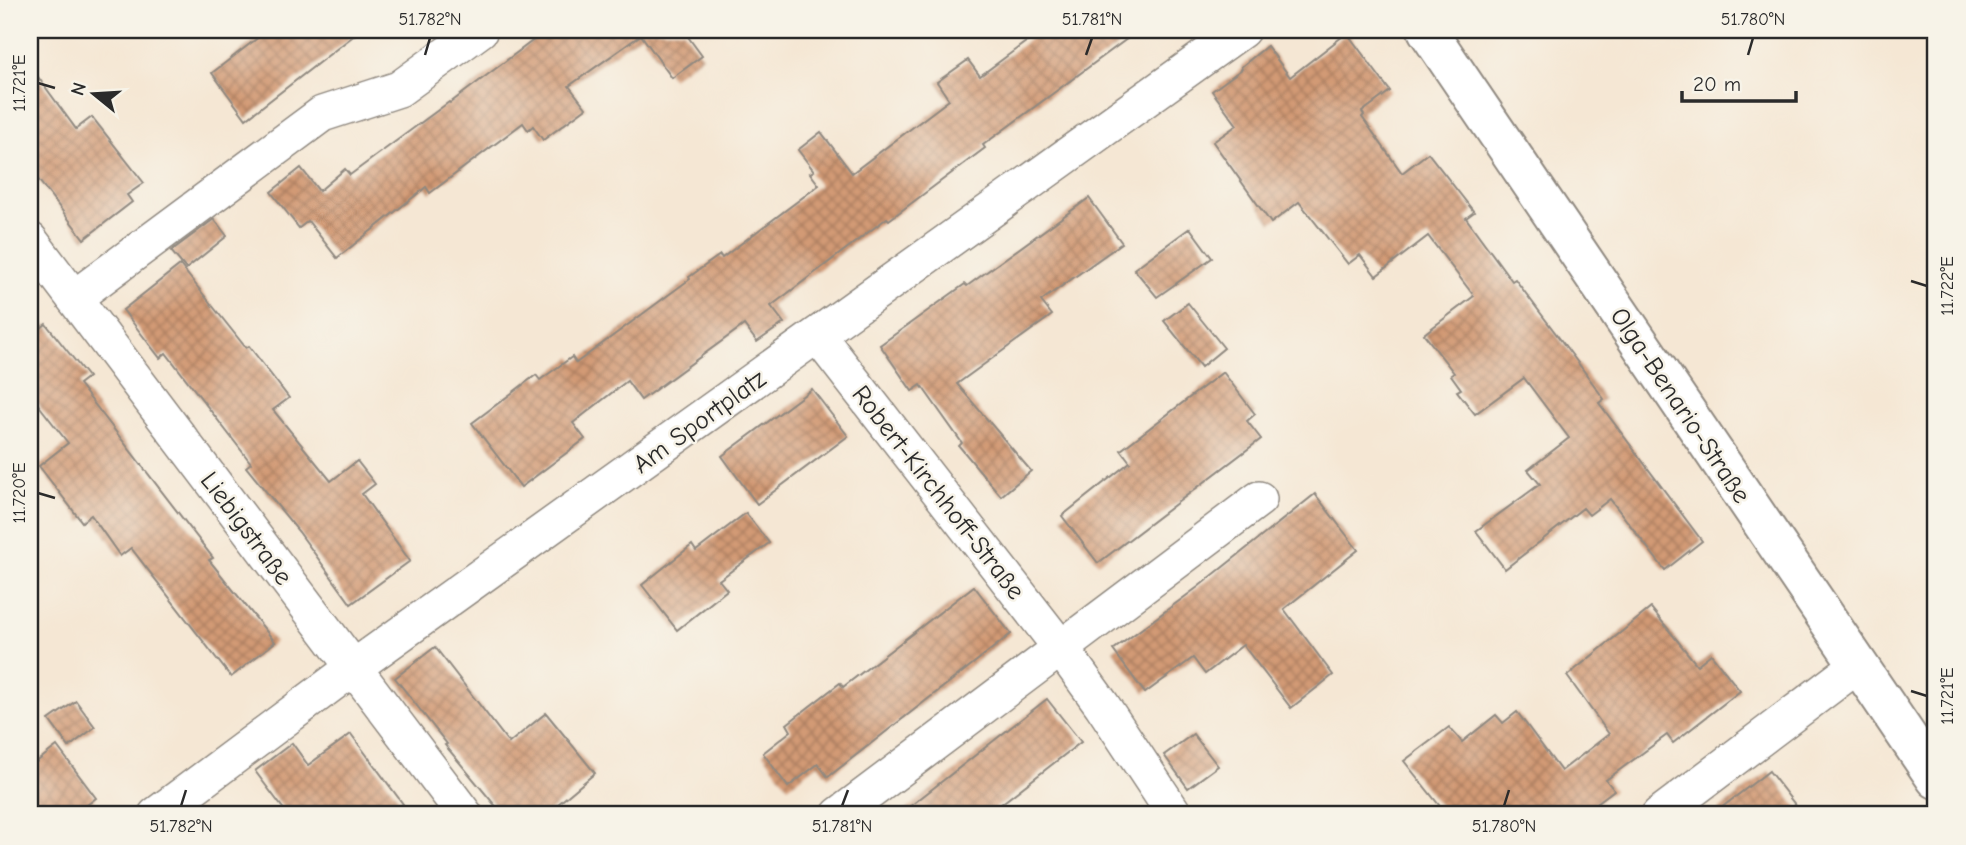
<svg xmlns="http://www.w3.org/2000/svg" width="1966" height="845" viewBox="0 0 1966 845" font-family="'Comic Neue',sans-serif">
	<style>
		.building { fill: url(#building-cross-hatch) }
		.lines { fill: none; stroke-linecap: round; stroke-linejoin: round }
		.minor-casing { stroke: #908980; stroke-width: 38 }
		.tertiary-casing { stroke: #908980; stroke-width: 42 }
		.minor { stroke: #fff; stroke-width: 35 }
		.tertiary { stroke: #fff; stroke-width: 38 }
		.ticks { fill: none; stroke: #2b2b2b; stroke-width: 2.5 }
		.labels { text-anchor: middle; stroke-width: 5; stroke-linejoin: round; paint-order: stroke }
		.street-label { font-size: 26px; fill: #2b2b2b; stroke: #f7f3e8 }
		.neatline { fill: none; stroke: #2b2b2b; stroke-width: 2.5 }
		.ticks-label { font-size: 18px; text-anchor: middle; fill: #2b2b2b }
	</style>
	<defs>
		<pattern id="building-cross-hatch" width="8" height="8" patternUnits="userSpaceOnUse" patternTransform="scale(1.75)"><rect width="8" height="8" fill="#d29a75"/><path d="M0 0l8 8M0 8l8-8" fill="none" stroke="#ab7e60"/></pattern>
	</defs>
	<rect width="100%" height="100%" fill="#f7f3e8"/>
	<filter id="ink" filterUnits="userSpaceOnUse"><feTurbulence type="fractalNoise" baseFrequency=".0143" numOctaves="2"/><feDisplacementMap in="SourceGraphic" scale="14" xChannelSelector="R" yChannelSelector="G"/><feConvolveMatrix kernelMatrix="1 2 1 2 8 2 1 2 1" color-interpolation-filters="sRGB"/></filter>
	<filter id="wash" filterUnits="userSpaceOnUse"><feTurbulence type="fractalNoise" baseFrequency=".00686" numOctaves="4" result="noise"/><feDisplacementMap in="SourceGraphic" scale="28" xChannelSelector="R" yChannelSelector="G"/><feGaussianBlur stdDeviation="1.57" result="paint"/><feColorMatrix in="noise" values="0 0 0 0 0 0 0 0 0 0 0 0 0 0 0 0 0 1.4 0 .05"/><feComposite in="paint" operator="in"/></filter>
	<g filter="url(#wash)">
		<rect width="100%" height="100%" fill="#f5e7d4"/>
		<g id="blocks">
			<g class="building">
				<polygon points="268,30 361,30 246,119 212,73"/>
				<polygon points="547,30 683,30 702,56 672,78 641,35 569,86 586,108 543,140 533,126 528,130 523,123 430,193 426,187 337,258 308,221 299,228 271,192 301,168 319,191 345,169 350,175 449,102 450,103"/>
				<polygon points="1042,30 1139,30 983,145 985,148 889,220 887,218 771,306 784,323 757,342 744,325 641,400 627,381 573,423 585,439 521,487 472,423 536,375 540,380 572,357 576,363 690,279 689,277 720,255 722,258 819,185 810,173 814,171 798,150 821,132 852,173 949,100 937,82 968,60 980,76"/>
				<polygon points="1347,33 1390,91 1362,112 1364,115 1362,117 1402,173 1428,153 1474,212 1466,218 1512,281 1515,279 1581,367 1604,399 1599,403 1702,541 1665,570 1610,499 1589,515 1583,508 1505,569 1476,531 1540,484 1528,470 1569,438 1524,378 1475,414 1457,391 1461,389 1451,375 1454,373 1424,334 1474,296 1428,236 1376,276 1360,255 1348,264 1299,202 1271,223 1213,142 1237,125 1212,91 1242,69 1241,67 1267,46 1290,77"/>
				<polygon points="30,66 76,129 92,117 144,183 127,195 132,202 84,239 30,169"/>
				<polygon points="1089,198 1122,243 1041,301 1052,315 957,384 1031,471 1001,496 959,446 962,443 921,385 912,391 880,345 965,284 967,286"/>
				<polygon points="214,219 227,236 186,269 171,251"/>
				<polygon points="1190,228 1212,258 1157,297 1134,269"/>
				<polygon points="180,265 246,348 249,346 289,398 273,410 331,481 357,461 375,484 362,494 410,561 351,604 299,532 246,467 251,463 166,353 160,358 123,310"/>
				<polygon points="1188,303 1224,348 1201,367 1164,321"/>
				<polygon points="46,324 88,377 79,384 213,558 209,560 275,642 231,677 131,548 120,556 91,515 82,522 39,466 68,443 30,394 30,337"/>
				<polygon points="1223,372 1255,414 1247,421 1261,439 1098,563 1062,516 1130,462 1121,450"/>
				<polygon points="812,389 848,436 757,504 722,456"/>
				<polygon points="1315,494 1358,550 1284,609 1333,675 1291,708 1243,645 1205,674 1193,658 1145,693 1113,650 1198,587"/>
				<polygon points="746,513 769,543 719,580 727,590 677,630 642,585 692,545 696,551"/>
				<polygon points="974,586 1011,634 828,777 818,764 788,787 763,753 791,731 787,724 840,683 843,687"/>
				<polygon points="1651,608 1697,665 1711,654 1740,691 1673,743 1667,735 1606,780 1614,790 1581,815 1447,815 1404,761 1449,727 1462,742 1496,715 1503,723 1517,712 1561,771 1609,734 1567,676"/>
				<polygon points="435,647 509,743 546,713 595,773 545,815 503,815 445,745 447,744 395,678"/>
				<polygon points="1047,699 1081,742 987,815 899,815"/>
				<polygon points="76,701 95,727 69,747 49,720"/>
				<polygon points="351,734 403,804 387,815 288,815 255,771 292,743 308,765"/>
				<polygon points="1193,734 1218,766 1188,788 1164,755"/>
				<polygon points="57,746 96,798 74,815 30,815 30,767"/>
				<polygon points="1769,771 1803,815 1712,815"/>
			</g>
		</g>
	</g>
	<g filter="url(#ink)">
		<use href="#blocks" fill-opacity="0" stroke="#908980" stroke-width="2"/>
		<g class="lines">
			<defs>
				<g id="minor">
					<polyline points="30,240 465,815"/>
					<polyline points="74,298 322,114 399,89 480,30"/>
					<polyline points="818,336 1060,647 1102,705 1175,815"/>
					<polyline points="156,815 353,668 1242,30"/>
					<polyline points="839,815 1259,499"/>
					<polyline points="1659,815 1858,665"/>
				</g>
				<polyline id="tertiary" points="1427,30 1936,779"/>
			</defs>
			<use href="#minor" class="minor-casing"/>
			<use href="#tertiary" class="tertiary-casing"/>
			<use href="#minor" class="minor"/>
			<use href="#tertiary" class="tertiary"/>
		</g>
	</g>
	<path class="ticks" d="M425,55L430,38M1086,55L1092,38M1748,55L1753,38M38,83L55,88M1911,281L1927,286M38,493L55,498M1911,691L1927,696M181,806L186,790M842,806L848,790M1504,806L1509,790"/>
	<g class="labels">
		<g class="street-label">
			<text transform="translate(1681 405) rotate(56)" y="9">Olga-Benario-Straße</text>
			<text transform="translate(699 421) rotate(-36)" y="9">Am Sportplatz</text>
			<text transform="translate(939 492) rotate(52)" y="9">Robert-Kirchhoff-Straße</text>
			<text transform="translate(247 528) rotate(53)" y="9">Liebigstraße</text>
		</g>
	</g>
	<rect width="1966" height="845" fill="none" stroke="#f7f3e8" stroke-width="77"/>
	<g transform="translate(94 94) rotate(288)" stroke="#f7f3e8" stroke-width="5" paint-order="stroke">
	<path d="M0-5L12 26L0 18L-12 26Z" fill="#2b2b2b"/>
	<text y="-10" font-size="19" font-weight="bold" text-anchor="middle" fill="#2b2b2b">N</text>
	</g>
	<path d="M1682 91v10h114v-10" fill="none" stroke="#2b2b2b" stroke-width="3.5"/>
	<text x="1693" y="91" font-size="21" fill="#2b2b2b" stroke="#f7f3e8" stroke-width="5" paint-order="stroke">20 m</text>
	<rect x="38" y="38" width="1889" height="768" class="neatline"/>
	<g class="ticks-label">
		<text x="430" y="25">51.782°N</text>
		<text x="1092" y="25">51.781°N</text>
		<text x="1753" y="25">51.780°N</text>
		<text transform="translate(19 83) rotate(-90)" y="6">11.721°E</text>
		<text transform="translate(1947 286) rotate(-90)" y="6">11.722°E</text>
		<text transform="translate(19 493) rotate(-90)" y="6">11.720°E</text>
		<text transform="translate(1947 696) rotate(-90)" y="6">11.721°E</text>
		<text x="181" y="832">51.782°N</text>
		<text x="842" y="832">51.781°N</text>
		<text x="1504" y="832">51.780°N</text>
	</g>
</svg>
